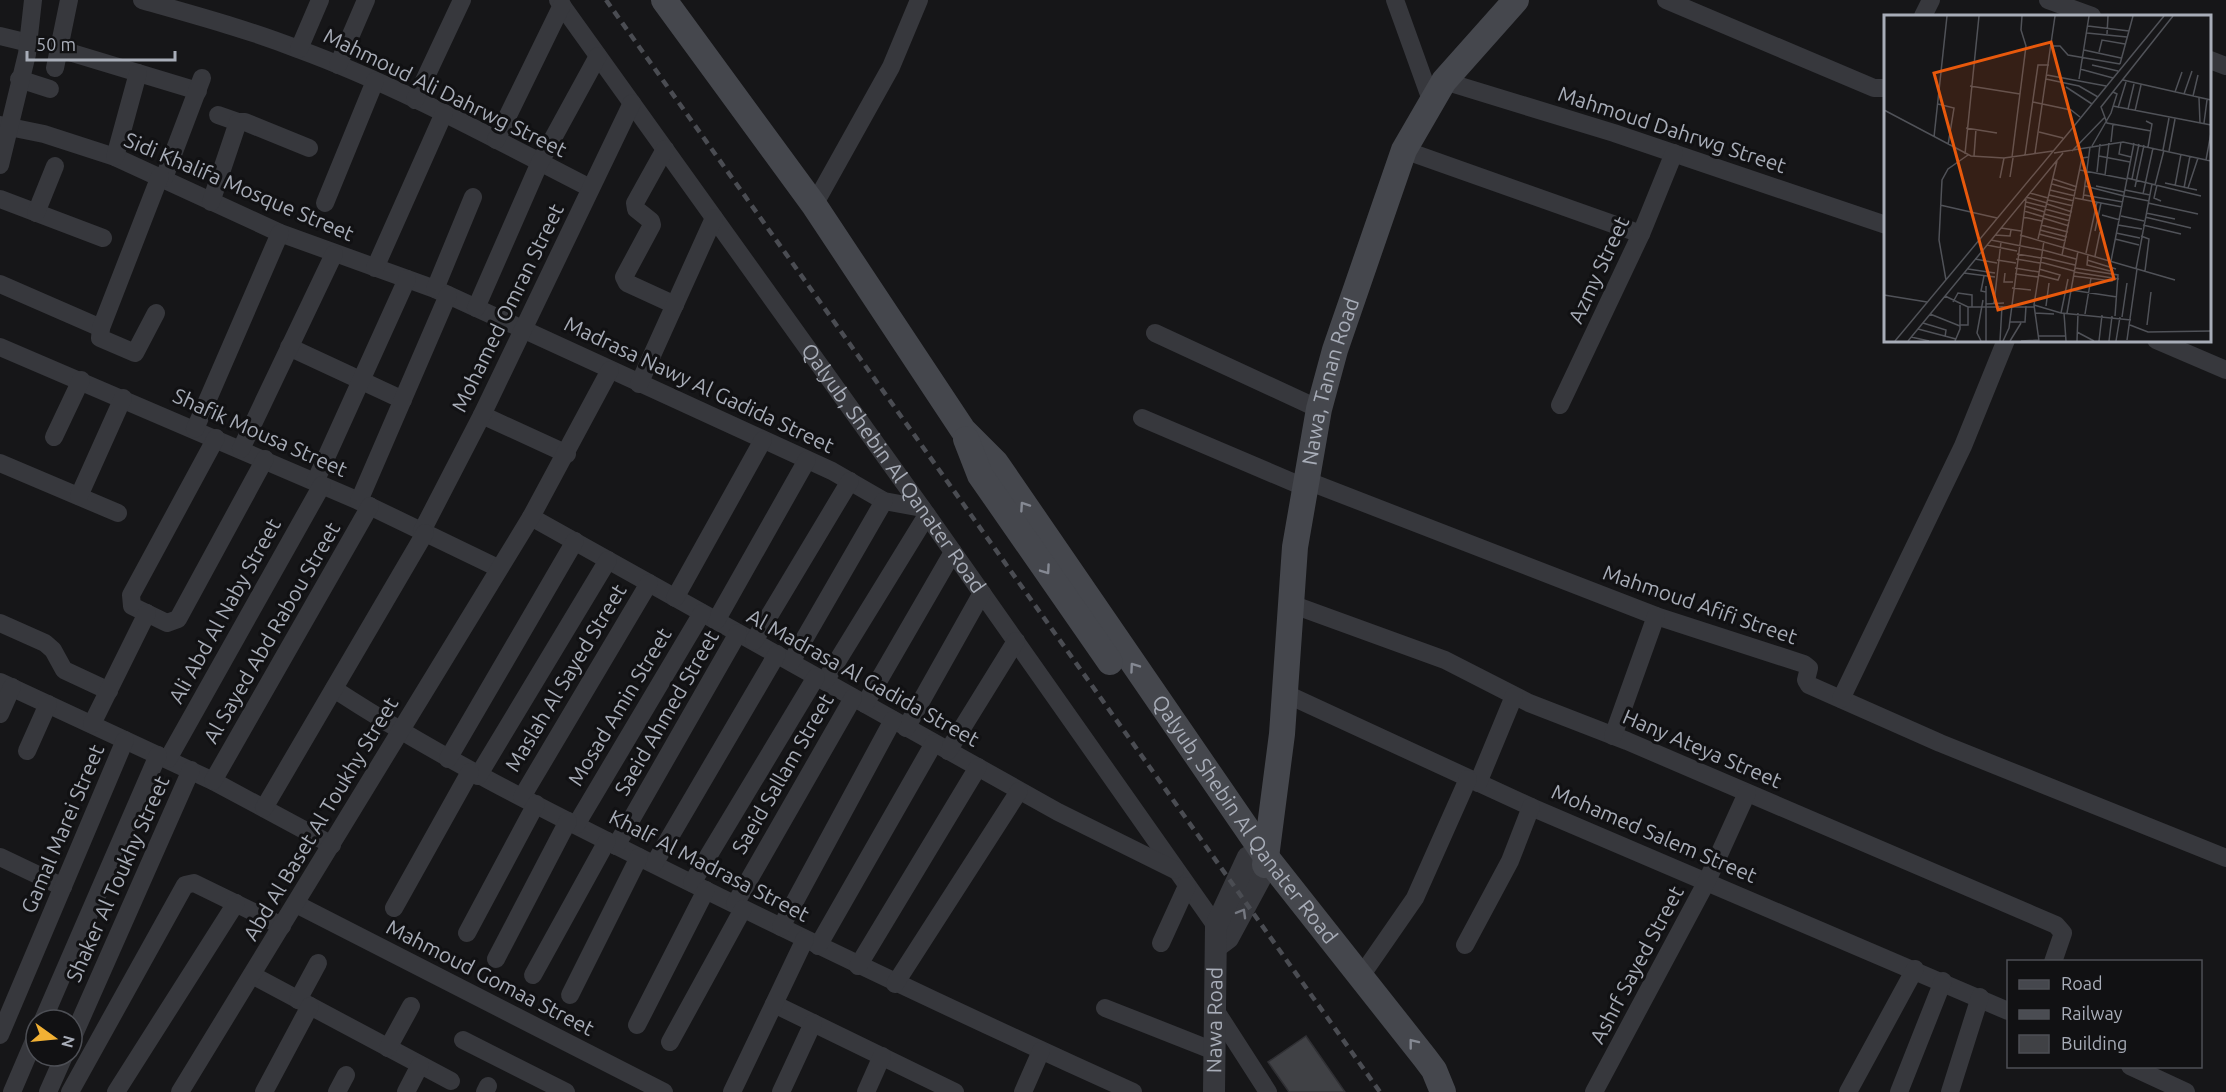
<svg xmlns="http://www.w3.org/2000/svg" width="2226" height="1092" viewBox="0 0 2226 1092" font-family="Ubuntu,sans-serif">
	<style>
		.building { fill: #404145; stroke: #303034; stroke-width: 1.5 }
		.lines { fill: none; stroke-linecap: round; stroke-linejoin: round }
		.minor { stroke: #37383d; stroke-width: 18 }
		.tertiary { stroke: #37383d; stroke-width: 22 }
		.secondary { stroke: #45474d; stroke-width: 26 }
		.rail { stroke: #4a4c52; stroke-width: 4.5; stroke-dasharray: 8 6; stroke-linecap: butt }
		.oneway { stroke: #858993 }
		.oneway2 { stroke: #757881 }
		.labels { text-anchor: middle; stroke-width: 6; stroke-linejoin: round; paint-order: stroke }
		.street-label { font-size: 21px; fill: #a8adb8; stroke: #111113 }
		.inset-road { fill: none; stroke: #505258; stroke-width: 1.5 }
		.view { fill: #e8590c; fill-opacity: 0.15; stroke: #e8590c; stroke-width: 3 }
		.inset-edge { fill: none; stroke: #a8adb8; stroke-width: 3 }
	</style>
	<rect width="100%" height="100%" fill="#161618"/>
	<polygon class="building" points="1306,1036 1345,1092 1289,1092 1268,1062"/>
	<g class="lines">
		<g class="minor">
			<path d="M142,0C194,15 247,29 298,49C399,86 494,139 590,188"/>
			<path id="s1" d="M558,0L927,515L1216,926L1224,934"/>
			<polyline points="1395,0 1431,100"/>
			<polyline points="1666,0 1874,88 1886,88"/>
			<polyline points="2048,0 2092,16"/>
			<polyline points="1923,16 1931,0"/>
			<polyline points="0,36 29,43"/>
			<polyline points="59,49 198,91"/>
			<polyline points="299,49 320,0"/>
			<polyline points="2210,60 2226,66"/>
			<polyline points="338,65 366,0"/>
			<polyline points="55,68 69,0"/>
			<polyline points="19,79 50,89"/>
			<polyline points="1444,81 1614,133 1886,225"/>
			<polyline points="415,100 462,0"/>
			<polyline points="218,115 238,122"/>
			<polyline points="0,125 44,134 115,157 280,233 435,289 832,471 884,501 922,508"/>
			<polyline points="496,140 562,5"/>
			<polyline points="665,149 635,203 636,209 651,221 652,225 624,277 627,283 675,305"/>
			<polyline points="1404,150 1641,234"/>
			<polyline points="115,157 138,73"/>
			<polyline points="0,165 27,54 33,0"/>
			<polyline points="164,178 202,78"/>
			<polyline points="0,199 103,238"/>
			<polyline points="211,202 238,122 245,122 309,148"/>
			<polyline points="325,203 375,81"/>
			<polyline points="814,205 891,67 919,0"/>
			<polyline points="36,213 55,166"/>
			<polyline points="375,268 444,113"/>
			<polyline points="0,284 101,328"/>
			<polyline points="435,289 473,197"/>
			<polyline points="476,308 540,162 598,56"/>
			<polyline points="156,313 135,353 100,338 101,328 160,176"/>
			<polyline points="1155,333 1319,409"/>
			<polyline points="2156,340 2226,370"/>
			<polyline points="0,347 359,501 498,568"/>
			<polyline points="289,347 403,400"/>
			<polyline points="639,384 714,218"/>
			<polyline points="1560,405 1641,234 1674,153"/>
			<polyline points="482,415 567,454"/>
			<polyline points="1142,418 1304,487"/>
			<polyline points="195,429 280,233"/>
			<polyline points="54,437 81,380"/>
			<polyline points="216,438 131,595 132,606 167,623 178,619 265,459"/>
			<polyline points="241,449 334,254"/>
			<polyline points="0,463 118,513"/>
			<polyline points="1305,480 1656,616 1804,664 1809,668 1806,680 1809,685 1940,743 2226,858"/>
			<polyline points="315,482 407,279"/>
			<polyline points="79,496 123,398"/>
			<polyline points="359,501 448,295"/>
			<polyline points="531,517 1058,812 1175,870"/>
			<polyline points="422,531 482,415 632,103"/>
			<polyline points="675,598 763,440"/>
			<polyline points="1291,604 1445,660 1529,703 1627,741 2056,925 2063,933 2053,962"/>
			<polyline points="716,621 807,460"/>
			<polyline points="0,623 45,643 53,650 64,670 109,691"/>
			<polyline points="754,641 850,481"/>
			<polyline points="791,662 884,501"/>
			<polyline points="825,681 927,515"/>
			<polyline points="0,682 213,781 332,845"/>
			<path d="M334,689C444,761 561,818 679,877C829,951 980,1023 1133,1092"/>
			<polyline points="1284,693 1531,807 2008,1011"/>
			<polyline points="1841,699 1963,446 2006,340"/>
			<polyline points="865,704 953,552"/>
			<polyline points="0,714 12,687"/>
			<polyline points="92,724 147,613"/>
			<polyline points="906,728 982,593"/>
			<polyline points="1613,736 1656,616"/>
			<polyline points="27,751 48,704"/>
			<polyline points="948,751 1016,641"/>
			<polyline points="168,759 322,485"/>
			<polyline points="448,759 575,541"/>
			<polyline points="478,776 608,560"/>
			<polyline points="213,781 370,506"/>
			<polyline points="1478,783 1514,696"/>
			<polyline points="522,797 649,583"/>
			<polyline points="264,808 425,533"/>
			<polyline points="576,825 702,613"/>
			<polyline points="616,846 738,633"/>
			<polyline points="0,857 63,887"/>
			<polyline points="654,864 777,654"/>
			<polyline points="692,883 816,677"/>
			<polyline points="296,904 664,1092"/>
			<polyline points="735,904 853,698"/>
			<polyline points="394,908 470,772"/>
			<polyline points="781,927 893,720"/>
			<polyline points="467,933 536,804"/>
			<polyline points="1161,943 1187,886"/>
			<polyline points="1465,945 1510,861 1531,807"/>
			<polyline points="818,946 934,743"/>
			<polyline points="496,959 568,821"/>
			<polyline points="858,966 978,767"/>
			<polyline points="252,975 451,1081"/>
			<polyline points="533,975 607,841"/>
			<polyline points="1361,976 1415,898 1468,779"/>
			<polyline points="895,984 1019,791"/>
			<polyline points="570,995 639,857"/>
			<polyline points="298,1000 318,963"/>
			<polyline points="774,1004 955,1092"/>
			<polyline points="1105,1008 1214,1051"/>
			<polyline points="1214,1008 1268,1092"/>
			<polyline points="43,1020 158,755"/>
			<polyline points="637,1025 706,890"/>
			<polyline points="0,1035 125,740"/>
			<polyline points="72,1039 191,770"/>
			<polyline points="463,1040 566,1092"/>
			<polyline points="670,1042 743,909"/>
			<polyline points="388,1048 411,1006"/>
			<polyline points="2130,1066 2186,1092"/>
			<polyline points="12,1092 36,1036"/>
			<polyline points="48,1092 64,1056"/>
			<polyline points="70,1092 185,885 194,883 282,926"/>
			<polyline points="116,1092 236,903"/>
			<polyline points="180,1092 531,517 610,370"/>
			<polyline points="264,1092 310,1006"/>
			<polyline points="337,1092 346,1075"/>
			<polyline points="406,1092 420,1065"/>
			<polyline points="485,1092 488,1086"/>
			<polyline points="732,1092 805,939"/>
			<polyline points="781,1092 813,1023"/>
			<polyline points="866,1092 882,1056"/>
			<polyline points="1023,1092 1041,1051"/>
			<polyline points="1594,1092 1707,881 1747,793"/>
			<polyline points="1848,1092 1915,969"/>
			<polyline points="1899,1092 1943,981"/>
			<polyline points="1950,1092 1980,997"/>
		</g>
		<g class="tertiary">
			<polyline points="1216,947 1228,938 1262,875"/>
			<path id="s2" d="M1214,1092L1216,926L1248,857"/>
		</g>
		<g class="secondary">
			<path id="s3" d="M664,0L814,205L963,430L996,463L1267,858L1425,1058L1434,1070L1443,1092"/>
			<polyline points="966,439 980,475 1110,662"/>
			<path id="s4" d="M1265,865L1282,734L1295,547L1319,409L1335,350L1404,150L1444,81L1516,0"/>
		</g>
		<polyline class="rail" points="606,0 1380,1092"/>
	</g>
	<defs><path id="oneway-chevron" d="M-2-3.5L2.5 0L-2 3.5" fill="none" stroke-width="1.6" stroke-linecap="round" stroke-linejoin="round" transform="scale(1.5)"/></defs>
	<g class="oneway">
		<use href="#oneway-chevron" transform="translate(1024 506) rotate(-124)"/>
		<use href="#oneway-chevron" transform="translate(1046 570) rotate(55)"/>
		<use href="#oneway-chevron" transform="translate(1134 667) rotate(-125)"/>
		<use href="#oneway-chevron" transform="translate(1413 1043) rotate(-128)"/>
	</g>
	<use class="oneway2" href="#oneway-chevron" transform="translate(1242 913) rotate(-60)"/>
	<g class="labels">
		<g class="street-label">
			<text transform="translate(445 93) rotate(26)" y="7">Mahmoud Ali Dahrwg Street</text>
			<text transform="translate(1672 130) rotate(18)" y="7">Mahmoud Dahrwg Street</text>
			<text transform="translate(239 187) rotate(23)" y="7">Sidi Khalifa Mosque Street</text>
			<text transform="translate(1599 270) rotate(-65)" y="7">Azmy Street</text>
			<text transform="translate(508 308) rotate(-64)" y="7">Mohamed Omran Street</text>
			<text dy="7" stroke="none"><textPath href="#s4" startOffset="489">Nawa, Tanan Road</textPath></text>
			<text transform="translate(699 385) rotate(25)" y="7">Madrasa Nawy Al Gadida Street</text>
			<text transform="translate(260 433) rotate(24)" y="7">Shafik Mousa Street</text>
			<text dy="7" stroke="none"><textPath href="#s1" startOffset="576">Qalyub, Shebin Al Qanater Road</textPath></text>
			<text transform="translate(1700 605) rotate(19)" y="7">Mahmoud Afifi Street</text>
			<text transform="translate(225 611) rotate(-61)" y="7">Ali Abd Al Naby Street</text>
			<text transform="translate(272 633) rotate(-60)" y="7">Al Sayed Abd Rabou Street</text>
			<text transform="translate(566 678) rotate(-59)" y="7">Maslah Al Sayed Street</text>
			<text transform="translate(863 678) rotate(29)" y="7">Al Madrasa Al Gadida Street</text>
			<text transform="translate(620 707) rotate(-59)" y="7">Mosad Amin Street</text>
			<text transform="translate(667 713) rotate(-60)" y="7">Saeid Ahmed Street</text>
			<text transform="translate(1702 749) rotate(23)" y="7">Hany Ateya Street</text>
			<text transform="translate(783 774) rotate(-60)" y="7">Saeid Sallam Street</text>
			<text transform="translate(321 819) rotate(-59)" y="7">Abd Al Baset Al Toukhy Street</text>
			<text dy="7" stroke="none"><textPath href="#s3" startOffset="1005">Qalyub, Shebin Al Qanater Road</textPath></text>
			<text transform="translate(63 829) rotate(-67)" y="7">Gamal Marei Street</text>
			<text transform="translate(1654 834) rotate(23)" y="7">Mohamed Salem Street</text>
			<text transform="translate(709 866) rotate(27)" y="7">Khalf Al Madrasa Street</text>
			<text transform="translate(118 879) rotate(-66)" y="7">Shaker Al Toukhy Street</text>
			<text transform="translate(1637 965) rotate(-62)" y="7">Ashrf Sayed Street</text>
			<text transform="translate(490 978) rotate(27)" y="7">Mahmoud Gomaa Street</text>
			<text dy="7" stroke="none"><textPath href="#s2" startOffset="72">Nawa Road</textPath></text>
		</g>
	</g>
	<g transform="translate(1884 15)">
		<rect width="327" height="327" fill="#161618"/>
		<path class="inset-road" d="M204,11L245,16M203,18L243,22M223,19L224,1M168,31H176L184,40L236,49M200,35L237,43M215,37L218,25L241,29M236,49L249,1M208,50L234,56M196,54L229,63M163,60L222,71M162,64L195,71L214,82M195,64L205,1M239,65L327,85M86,71L136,79M182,72L208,89M291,77L298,57M300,79L308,56M309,81L314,60M315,83L316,108M149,87L187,95L196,102M54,89L70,93L64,130M229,91L327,110M234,93L242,67M244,94L250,69M0,95L87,141L120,143L169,136M251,96L257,70M262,106L268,109L264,132M320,108L323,85M190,111L280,1M82,113L113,118M267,116L223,108L217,92L289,1M155,117L179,123M50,122L63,1M227,127L229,109M237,127L235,139L247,142M208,131L227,98L233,79L229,77M279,135L285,103M188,136L221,102M285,136L291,104M151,138L171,1M170,138L239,127L327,146M81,139L95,1M141,140L154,50H165M90,141L92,114M215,141L246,147M128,142L142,31L137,15L138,1M322,145L327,118M196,155L242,164M213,157L216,129M221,160L225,128M126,162L129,143M116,163L120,143M243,163L317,181M169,164L193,172M248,164L255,129M281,168L313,175M168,169L192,176M271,170L280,135M273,170L270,183L277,186M201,171L240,181M212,171L240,177M291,171L297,139M251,172L260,130M300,173L306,141M304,173L314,143M166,175L191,181M241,175L266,180M146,178L164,183M259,179L269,133M165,180L190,186M200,180L239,187M240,181L265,186M142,182L163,188M191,183L238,192M199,184L206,132M164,185L189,191M142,187L162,192M264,188L314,199M163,189L188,197M56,190L113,203M141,191L161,197M161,194L187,201M140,196L160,202M262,198L291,204M160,199L186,206M218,200L236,205M237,201L260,206M139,202L158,206M261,202L307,213M159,203L185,211M157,210L184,217M234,210L258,214M259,210L297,219M117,213L137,216M156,215L183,222M211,216L217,188M232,218L256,223M155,219L182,226M111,220L126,221L127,215M136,220L291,265M257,221L265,224L261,256M154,224L173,146M231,224L255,230M107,225L158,235M103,230L133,236M159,235L192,244M202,238L213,187M133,239L157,243M204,239L203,250L226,256M178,240L198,143L205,142M211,241L216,217M157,242L191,250M91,244L113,248M132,244L156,248M113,245L132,248M203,245L232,254M227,246L250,128M156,247L190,256M131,253L155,257M191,253L234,260L231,301M84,254L111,258M252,254L268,169M190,257L235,264M80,258L111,262M121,258L120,267H129M131,259L154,262M154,260L174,265L176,260L155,254M100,261L97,276L102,277M189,261L228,266L229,263M62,265L55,225L58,165L64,154L84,140M128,273L147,275M187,275L233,282M0,280L43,287M61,281L84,292H150M69,287L74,278L88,280V292M110,288L117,227M102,289L120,288M150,290L177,298L247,305M162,291L165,268M102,293V271M151,298L170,299M177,298L184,264M180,298L182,326M183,298L194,236M46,299L76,311M201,299L207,263M238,302L243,268M126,307H141L142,291M39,308L62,315L61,322M76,310H84V292M246,310L264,317L327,316M263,310L267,277M34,314L72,324M193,317L210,326M154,321H182M27,322L45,326M243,325L253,254M11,326L191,110M24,326L179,138M71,326L76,314V290M97,326L93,318L99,285M102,326V293M116,326L118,291M119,326L125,313L142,184M126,326L137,308M137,326L155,325M155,326L150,290L160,226M193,326L194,298M215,326L218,300M225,326L228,301M232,326L236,302"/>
		<path class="view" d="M167,27L230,264L114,295L50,58Z"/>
		<rect width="327" height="327" class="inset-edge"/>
	</g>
	<rect x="2007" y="960" width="195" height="108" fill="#111113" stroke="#4d4f55" stroke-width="1.5"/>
	<rect x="2019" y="980" width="30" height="9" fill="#45474d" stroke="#4d4f55" stroke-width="1.5"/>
	<text x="2061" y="990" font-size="18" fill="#a8adb8">Road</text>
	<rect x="2019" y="1010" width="30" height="9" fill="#4a4c52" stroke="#4d4f55" stroke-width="1.5"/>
	<text x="2061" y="1020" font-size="18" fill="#a8adb8">Railway</text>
	<rect x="2019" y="1035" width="30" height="18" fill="#404145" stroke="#4d4f55" stroke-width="1.5"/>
	<text x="2061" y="1050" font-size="18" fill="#a8adb8">Building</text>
	<g transform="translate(54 1038) rotate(105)"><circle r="28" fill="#111113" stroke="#4d4f55" stroke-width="1.5"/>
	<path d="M0-4.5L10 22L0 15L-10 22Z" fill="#f2b134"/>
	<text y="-9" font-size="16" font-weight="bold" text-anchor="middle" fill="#a8adb8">N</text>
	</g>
	<path d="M27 51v9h148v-9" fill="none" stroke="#a8adb8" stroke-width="3"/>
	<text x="36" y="51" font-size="18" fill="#a8adb8" stroke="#111113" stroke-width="4.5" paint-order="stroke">50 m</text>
</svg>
